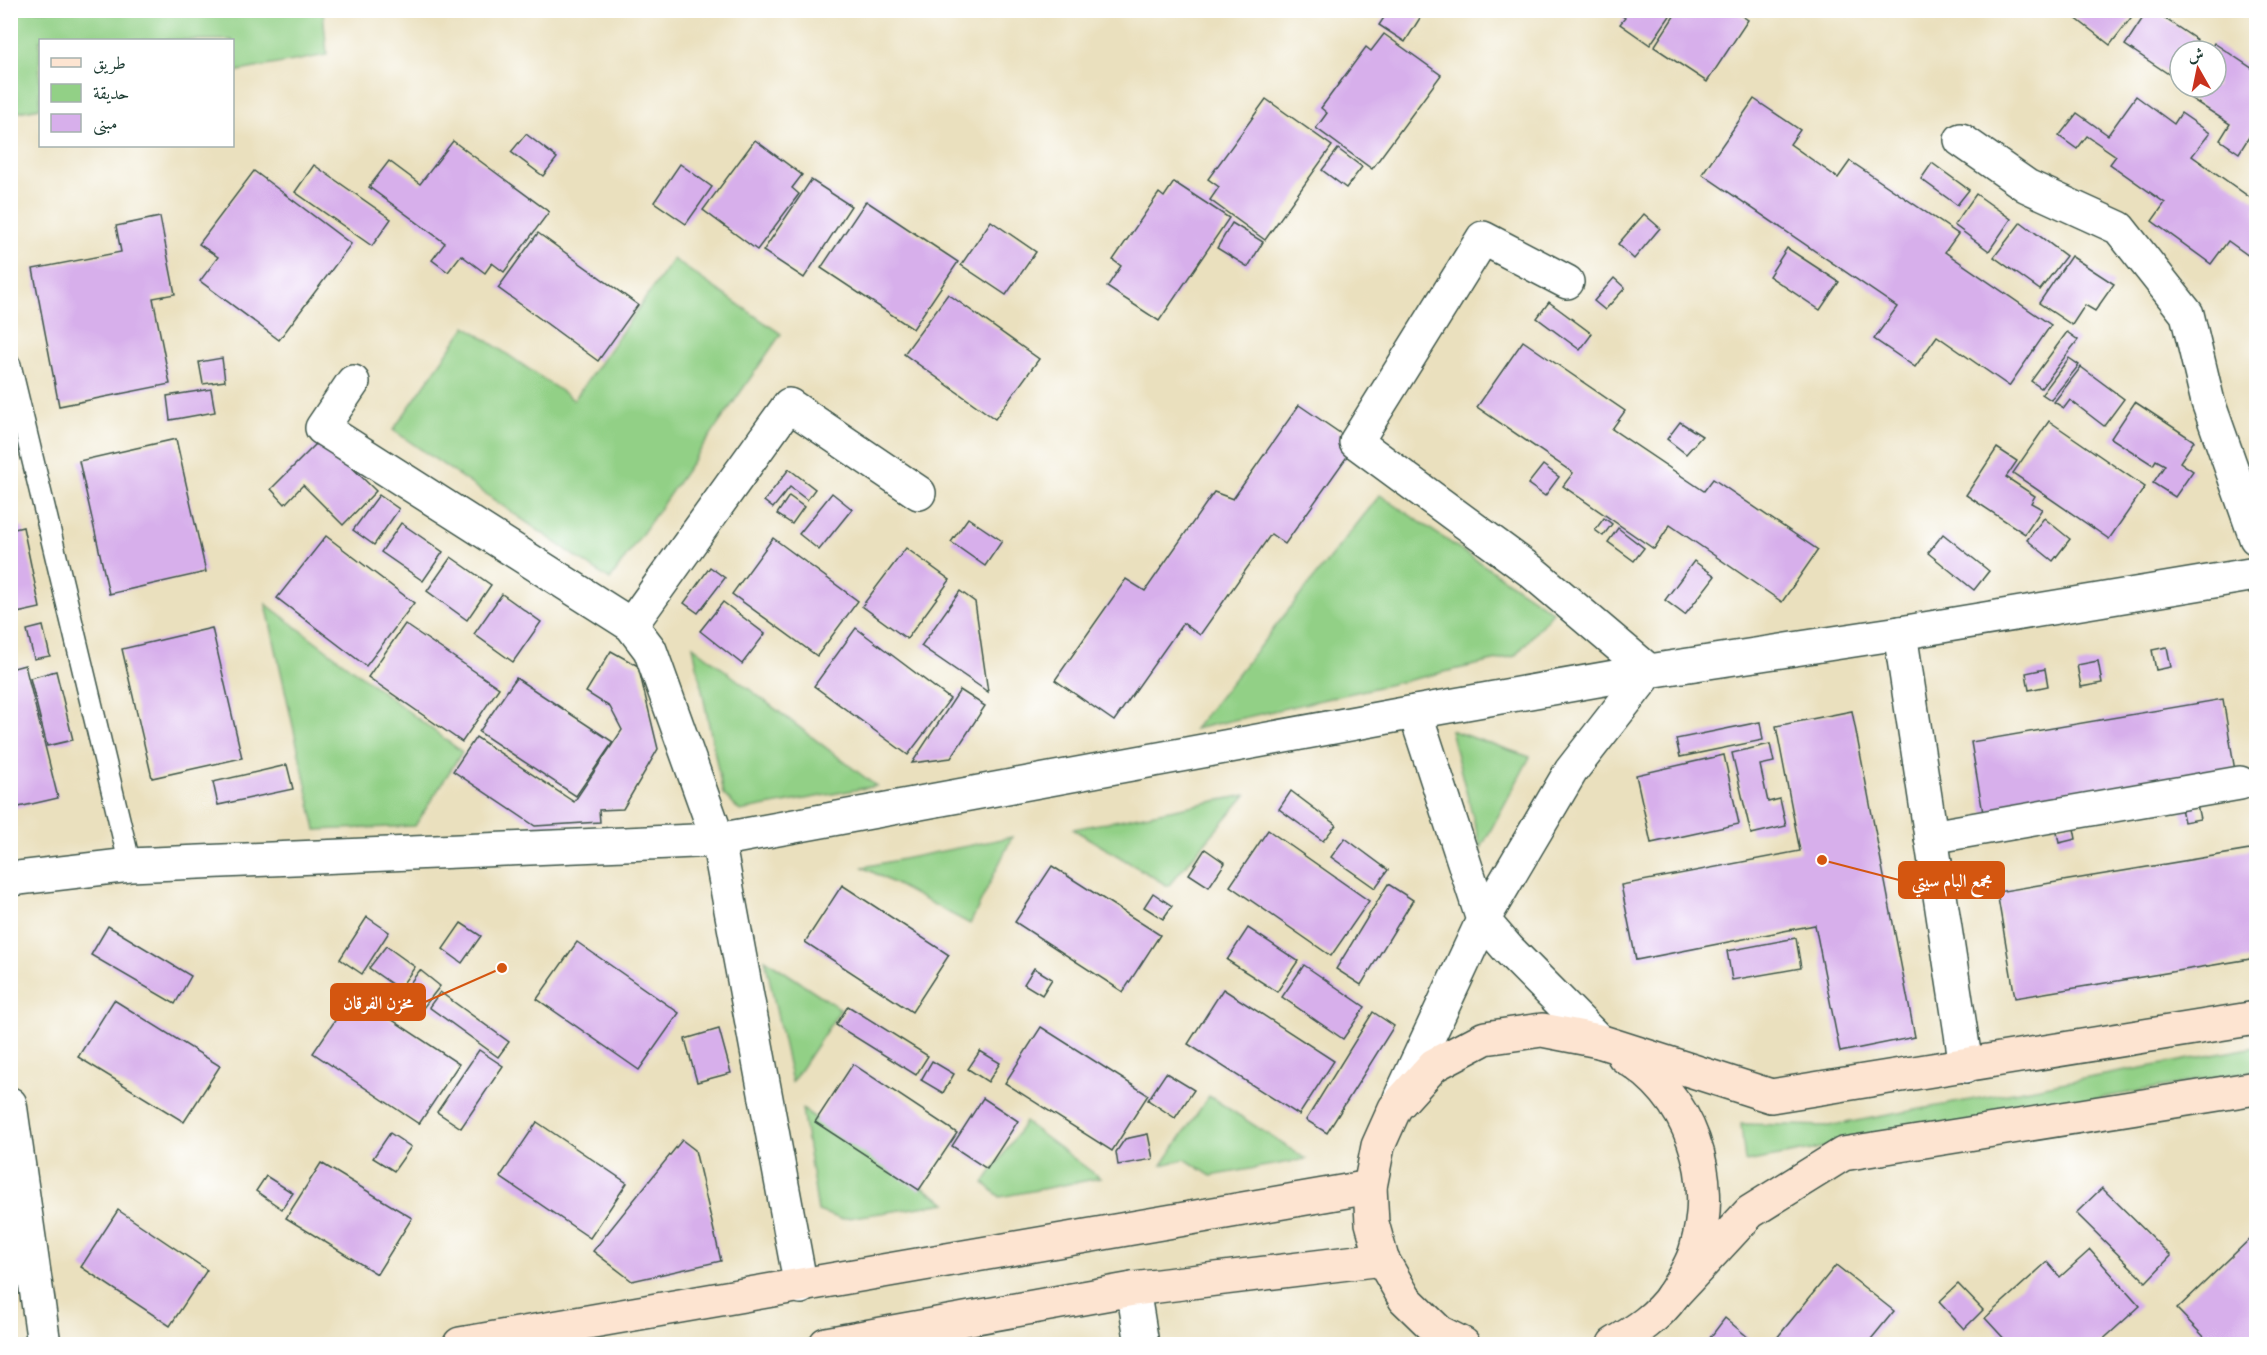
<svg xmlns="http://www.w3.org/2000/svg" width="2267" height="1355" viewBox="0 0 2267 1355" font-family="Vollkorn,Amiri,serif">
	<style>
		.green { fill: #92d086; stroke: #58865d; stroke-width: 1.5 }
		.building { fill: #d7afeb }
		.lines { fill: none; stroke-linecap: round; stroke-linejoin: round }
		.service-casing { stroke: #3d5549; stroke-width: 24 }
		.minor-casing { stroke: #3d5549; stroke-width: 36 }
		.secondary-casing { stroke: #3d5549; stroke-width: 36 }
		.service { stroke: #fff; stroke-width: 21 }
		.minor { stroke: #fff; stroke-width: 33 }
		.secondary { stroke: #fde4d1; stroke-width: 33 }
		.leader { fill: none; stroke: #d45610; stroke-width: 2 }
		.callout-dot { fill: #d45610; stroke: #fff; stroke-width: 2 }
		.callout { fill: #d45610; stroke: #d45610; stroke-width: 2 }
		.callout-label { font-size: 18px; text-anchor: middle; font-weight: bold; fill: #fff }
	</style>
	<rect width="100%" height="100%" fill="#fff"/>
	<filter id="ink" filterUnits="userSpaceOnUse"><feTurbulence type="fractalNoise" baseFrequency=".0167" numOctaves="2"/><feDisplacementMap in="SourceGraphic" scale="12" xChannelSelector="R" yChannelSelector="G"/><feConvolveMatrix kernelMatrix="1 2 1 2 8 2 1 2 1" color-interpolation-filters="sRGB"/></filter>
	<filter id="wash" filterUnits="userSpaceOnUse"><feTurbulence type="fractalNoise" baseFrequency=".008" numOctaves="4" result="noise"/><feDisplacementMap in="SourceGraphic" scale="24" xChannelSelector="R" yChannelSelector="G"/><feGaussianBlur stdDeviation="1.35" result="paint"/><feColorMatrix in="noise" values="0 0 0 0 0 0 0 0 0 0 0 0 0 0 0 0 0 1.4 0 .05"/><feComposite in="paint" operator="in"/></filter>
	<g filter="url(#wash)">
		<rect width="100%" height="100%" fill="#eae0be"/>
		<g class="green">
			<polygon points="11,10 323,11 327,55 233,72 232,40 40,40 40,108 11,113"/>
			<polygon points="673,259 781,334 610,580 393,430 466,326 574,400"/>
			<polygon points="1380,495 1553,612 1515,656 1194,729"/>
			<polygon points="266,604 462,752 415,826 316,830"/>
			<polygon points="693,646 876,786 740,811 723,794"/>
			<polygon points="1450,730 1530,757 1481,848"/>
			<polygon points="1246,795 1168,886 1073,829"/>
			<polygon points="1012,837 970,924 863,867"/>
			<polygon points="765,959 841,1009 792,1082"/>
			<polygon points="2256,1047 2256,1070 1745,1162 1741,1124 1829,1126"/>
			<polygon points="1209,1096 1306,1159 1211,1176 1185,1159 1162,1165"/>
			<polygon points="802,1109 947,1203 841,1219 818,1211"/>
			<polygon points="1025,1122 1100,1178 1000,1197 984,1183"/>
		</g>
		<g id="blocks">
			<g class="building">
				<polygon points="1389,10 1425,10 1405,42 1379,25"/>
				<polygon points="1614,10 1674,10 1650,45 1620,24 1625,18"/>
				<polygon points="1678,10 1733,10 1748,20 1707,82 1654,47"/>
				<polygon points="2065,10 2137,10 2110,45"/>
				<polygon points="2148,10 2152,10 2197,40 2190,51 2180,51 2180,65 2173,77 2125,45"/>
				<polygon points="1384,34 1441,75 1372,169 1316,128 1327,113 1321,108 1366,47 1371,51"/>
				<polygon points="2214,43 2256,71 2256,126 2239,153 2220,140 2230,124 2181,92 2184,87 2216,87 2216,51 2209,51"/>
				<polygon points="2136,96 2174,124 2181,113 2210,133 2192,156 2255,201 2256,198 2256,261 2228,241 2211,264 2152,221 2165,203 2110,164 2116,156 2087,136 2077,149 2059,136 2077,113 2108,135"/>
				<polygon points="1266,99 1332,146 1265,240 1210,200 1219,187 1208,179"/>
				<polygon points="1754,99 1800,130 1790,144 1838,178 1850,161 1958,234 1945,252 2051,325 2009,386 1937,336 1915,367 1874,339 1897,307 1702,174"/>
				<polygon points="526,134 557,158 543,176 511,152"/>
				<polygon points="755,140 802,175 792,188 799,194 757,250 703,210"/>
				<polygon points="453,141 549,212 504,272 492,263 485,273 461,255 448,272 432,260 445,243 369,187 389,161 420,184"/>
				<polygon points="1338,149 1362,167 1346,188 1322,170"/>
				<polygon points="1932,163 1969,190 1957,205 1921,179"/>
				<polygon points="680,164 712,187 686,224 654,202"/>
				<polygon points="314,165 391,219 372,246 295,192"/>
				<polygon points="254,171 351,244 279,340 200,281 218,257 199,244"/>
				<polygon points="811,180 851,206 804,278 763,251"/>
				<polygon points="1174,182 1229,218 1159,321 1107,287 1121,266 1113,260 1159,193 1164,197"/>
				<polygon points="1976,194 2011,219 1989,251 1954,225"/>
				<polygon points="866,201 958,262 913,329 821,268"/>
				<polygon points="1644,214 1660,228 1634,259 1618,244"/>
				<polygon points="160,217 175,294 153,298 170,384 59,406 33,269 121,252 116,226"/>
				<polygon points="991,221 1036,252 1006,295 961,265"/>
				<polygon points="2021,222 2066,256 2040,290 1994,257"/>
				<polygon points="1232,223 1263,242 1248,267 1217,248"/>
				<polygon points="538,233 638,305 598,361 498,288"/>
				<polygon points="1787,248 1839,282 1820,310 1769,276"/>
				<polygon points="2071,256 2114,284 2095,311 2085,305 2072,325 2039,303"/>
				<polygon points="1614,278 1625,288 1605,310 1594,301"/>
				<polygon points="948,294 1039,359 995,419 904,354"/>
				<polygon points="1549,302 1592,334 1580,350 1537,318"/>
				<polygon points="2067,332 2078,340 2041,388 2031,381"/>
				<polygon points="1523,341 1625,411 1612,429 1704,491 1713,479 1818,550 1782,602 1670,525 1654,549 1563,486 1573,473 1477,407"/>
				<polygon points="222,358 225,381 203,384 199,362"/>
				<polygon points="2069,358 2079,365 2051,400 2042,394"/>
				<polygon points="2081,367 2124,399 2104,426 2070,400 2064,408 2054,402"/>
				<polygon points="211,389 215,412 170,420 167,396"/>
				<polygon points="2135,402 2194,441 2180,462 2193,471 2175,497 2153,483 2165,465 2156,460 2153,465 2111,438"/>
				<polygon points="1299,405 1356,444 1285,544 1271,534 1200,635 1183,623 1114,721 1055,680 1126,579 1145,591 1214,492 1233,499"/>
				<polygon points="2049,421 2145,487 2109,539 2013,473"/>
				<polygon points="1680,422 1702,436 1686,454 1667,439"/>
				<polygon points="322,438 376,491 343,525 303,485 285,504 271,489"/>
				<polygon points="176,439 206,572 109,594 79,461"/>
				<polygon points="1997,448 2017,461 2006,477 2035,496 2031,503 2042,509 2025,534 1966,495"/>
				<polygon points="1543,465 1559,477 1545,496 1528,484"/>
				<polygon points="789,469 815,489 807,500 790,487 773,508 764,501"/>
				<polygon points="832,493 852,509 819,550 799,534"/>
				<polygon points="379,495 399,509 374,545 353,530"/>
				<polygon points="789,496 804,507 792,524 777,514"/>
				<polygon points="968,518 1002,541 985,566 951,542"/>
				<polygon points="1604,518 1612,524 1603,536 1595,530"/>
				<polygon points="2044,518 2070,539 2053,561 2027,540"/>
				<polygon points="401,523 443,552 423,581 381,552"/>
				<polygon points="23,527 40,608 17,613 10,583 10,530"/>
				<polygon points="1618,528 1644,548 1634,561 1608,542"/>
				<polygon points="1943,534 1989,571 1974,590 1928,553"/>
				<polygon points="326,536 414,603 366,666 277,598"/>
				<polygon points="773,538 858,601 817,656 732,594"/>
				<polygon points="906,548 950,580 907,639 862,606"/>
				<polygon points="451,557 491,585 467,620 427,591"/>
				<polygon points="1694,561 1715,576 1685,615 1665,600"/>
				<polygon points="710,567 725,578 698,613 684,603"/>
				<polygon points="960,591 975,602 988,692 921,646"/>
				<polygon points="502,594 541,622 513,662 474,634"/>
				<polygon points="723,602 765,634 742,664 700,631"/>
				<polygon points="405,624 499,688 462,742 368,677"/>
				<polygon points="43,626 50,656 34,659 27,630"/>
				<polygon points="212,628 242,758 152,778 122,649"/>
				<polygon points="856,628 950,699 908,755 814,686"/>
				<polygon points="2167,647 2171,667 2156,670 2152,650"/>
				<polygon points="611,651 638,666 658,749 623,809 599,810 600,822 535,826 453,771 476,737 574,802 622,730 610,707 586,692"/>
				<polygon points="2098,661 2102,683 2081,687 2077,665"/>
				<polygon points="25,665 58,798 10,809 10,669"/>
				<polygon points="2045,669 2048,686 2029,690 2026,673"/>
				<polygon points="56,671 73,740 47,746 30,678"/>
				<polygon points="516,678 613,742 576,796 479,732"/>
				<polygon points="960,690 985,706 951,758 912,763"/>
				<polygon points="2223,699 2235,771 1983,813 1971,742"/>
				<polygon points="1852,711 1915,1037 1840,1052 1815,925 1636,960 1621,885 1800,851 1776,726"/>
				<polygon points="1760,722 1763,740 1680,757 1676,739"/>
				<polygon points="1770,744 1774,762 1760,765 1768,802 1780,799 1786,826 1751,834 1732,753"/>
				<polygon points="1724,755 1739,824 1651,843 1636,775"/>
				<polygon points="287,765 293,789 218,805 213,782"/>
				<polygon points="1291,791 1336,825 1323,841 1279,809"/>
				<polygon points="2196,801 2200,819 2184,822 2180,804"/>
				<polygon points="2073,823 2076,839 2059,843 2056,827"/>
				<polygon points="1268,830 1369,901 1331,956 1230,886"/>
				<polygon points="1345,838 1388,870 1375,888 1331,857"/>
				<polygon points="1205,849 1225,863 1209,887 1189,874"/>
				<polygon points="2256,849 2256,958 2015,998 1997,892"/>
				<polygon points="1052,866 1160,935 1123,992 1015,922"/>
				<polygon points="1388,884 1413,900 1361,985 1336,969"/>
				<polygon points="842,885 949,955 912,1012 805,942"/>
				<polygon points="1153,893 1172,906 1163,919 1144,907"/>
				<polygon points="367,917 389,932 362,974 340,959"/>
				<polygon points="461,923 481,936 462,963 443,949"/>
				<polygon points="108,926 191,976 175,1004 91,955"/>
				<polygon points="1248,928 1298,961 1277,992 1227,960"/>
				<polygon points="1796,938 1801,968 1732,980 1727,951"/>
				<polygon points="577,942 679,1013 639,1070 537,999"/>
				<polygon points="386,946 415,967 399,989 369,968"/>
				<polygon points="1304,965 1365,1007 1343,1039 1282,997"/>
				<polygon points="1034,968 1052,979 1042,995 1024,984"/>
				<polygon points="420,970 440,986 423,1008 403,992"/>
				<polygon points="1223,989 1334,1061 1299,1115 1188,1044"/>
				<polygon points="440,992 509,1042 498,1057 429,1007"/>
				<polygon points="353,994 459,1064 419,1124 313,1053"/>
				<polygon points="114,1000 220,1066 184,1122 78,1057"/>
				<polygon points="848,1006 928,1056 916,1075 836,1025"/>
				<polygon points="1373,1012 1394,1026 1327,1133 1306,1120"/>
				<polygon points="1041,1027 1148,1095 1112,1151 1005,1083"/>
				<polygon points="719,1029 731,1073 697,1082 685,1039"/>
				<polygon points="479,1050 503,1066 461,1128 437,1112"/>
				<polygon points="980,1051 1000,1063 988,1082 968,1069"/>
				<polygon points="932,1061 954,1074 943,1093 921,1080"/>
				<polygon points="853,1064 957,1133 919,1190 815,1122"/>
				<polygon points="1166,1073 1194,1090 1175,1118 1148,1100"/>
				<polygon points="983,1098 1018,1121 987,1169 952,1146"/>
				<polygon points="537,1122 627,1183 590,1238 500,1177"/>
				<polygon points="390,1133 411,1147 394,1171 373,1158"/>
				<polygon points="1148,1134 1153,1159 1118,1165 1116,1152 1125,1139"/>
				<polygon points="682,1140 695,1150 721,1261 632,1281 593,1251"/>
				<polygon points="321,1163 412,1218 377,1274 286,1218"/>
				<polygon points="266,1176 293,1193 282,1209 256,1191"/>
				<polygon points="2102,1188 2171,1256 2146,1282 2076,1213"/>
				<polygon points="118,1210 207,1270 170,1326 81,1267"/>
				<polygon points="2256,1233 2256,1344 2211,1344 2177,1309"/>
				<polygon points="2090,1250 2140,1306 2098,1344 2009,1344 1985,1318 2047,1262 2060,1277"/>
				<polygon points="1836,1265 1894,1311 1867,1344 1772,1344"/>
				<polygon points="1958,1284 1983,1310 1964,1329 1939,1302"/>
				<polygon points="1725,1318 1756,1344 1706,1343"/>
			</g>
		</g>
	</g>
	<g filter="url(#ink)">
		<use href="#blocks" fill-opacity="0" stroke="#3d5549" stroke-width="1.5"/>
		<g class="lines">
			<defs>
				<polyline id="service" points="10,365 130,865"/>
				<g id="minor">
					<polyline points="1961,140 2027,186 2119,228 2187,314 2208,402 2256,538"/>
					<polyline points="353,382 322,428 631,625 650,650 718,840 801,1287"/>
					<polyline points="631,625 789,405 919,493"/>
					<polyline points="1900,633 1966,1066"/>
					<polyline points="1931,837 2240,783"/>
					<polyline points="10,879 130,865 718,840 1415,712 1649,671 1531,571 1356,442 1483,238 1567,282"/>
					<polyline points="1599,1041 1508,949 1483,920 1571,771 1649,671 1900,633 2256,574"/>
					<polyline points="1400,1098 1483,920 1415,712"/>
					<polyline points="10,1104 44,1344"/>
					<polyline points="1133,1289 1142,1344"/>
				</g>
				<g id="secondary">
					<polyline points="1672,1296 1750,1212 1843,1154 2256,1088"/>
					<polyline points="460,1344 1370,1187"/>
					<polyline points="826,1344 1133,1289 1382,1259"/>
					<polyline points="1463,1344 1439,1332 1405,1299 1382,1259 1372,1223 1370,1187 1378,1146 1395,1108 1434,1065 1485,1038 1542,1030 1599,1041 1771,1096 2256,1018"/>
					<path d="M1614,1344C1636,1331 1658,1317 1673,1295C1681,1282 1692,1264 1696,1250C1718,1176 1691,1096 1624,1056"/>
				</g>
			</defs>
			<use href="#service" class="service-casing"/>
			<use href="#minor" class="minor-casing"/>
			<use href="#secondary" class="secondary-casing"/>
			<use href="#service" class="service"/>
			<use href="#minor" class="minor"/>
			<use href="#secondary" class="secondary"/>
		</g>
	</g>
	<path class="leader" d="M1822 860L1899 880M502 968L425 1002"/>
	<g class="callout-dot">
		<circle cx="1822" cy="860" r="6"/>
		<circle cx="502" cy="968" r="6"/>
	</g>
	<g class="callout">
		<rect x="1899" y="862" width="105" height="36" rx="6"/>
		<rect x="331" y="984" width="94" height="36" rx="6"/>
	</g>
	<g class="callout-label">
		<text x="1952" y="887">مجمع البام سيتي</text>
		<text x="378" y="1009">مخزن الفرقان</text>
	</g>
	<rect width="2267" height="1355" fill="none" stroke="#fff" stroke-width="36"/>
	<rect x="39" y="39" width="195" height="108" fill="#ffffff" stroke="#a5b1ae" stroke-width="1.5"/>
	<rect x="51" y="58" width="30" height="9" fill="#fde4d1" stroke="#a5b1ae" stroke-width="1.5"/>
	<text x="93" y="69" font-size="18" fill="#1f3d34">طريق</text>
	<rect x="51" y="84" width="30" height="18" fill="#92d086" stroke="#a5b1ae" stroke-width="1.5"/>
	<text x="93" y="99" font-size="18" fill="#1f3d34">حديقة</text>
	<rect x="51" y="114" width="30" height="18" fill="#d7afeb" stroke="#a5b1ae" stroke-width="1.5"/>
	<text x="93" y="129" font-size="18" fill="#1f3d34">مبنى</text>
	<g transform="translate(2198 69) rotate(351)"><circle r="28" fill="#ffffff" stroke="#a5b1ae" stroke-width="1.5"/>
	<path d="M0-4.5L10 22L0 15L-10 22Z" fill="#c8321e"/>
	<text y="-9" font-size="16" font-weight="bold" text-anchor="middle" fill="#1f3d34">ش</text>
	</g>
</svg>
